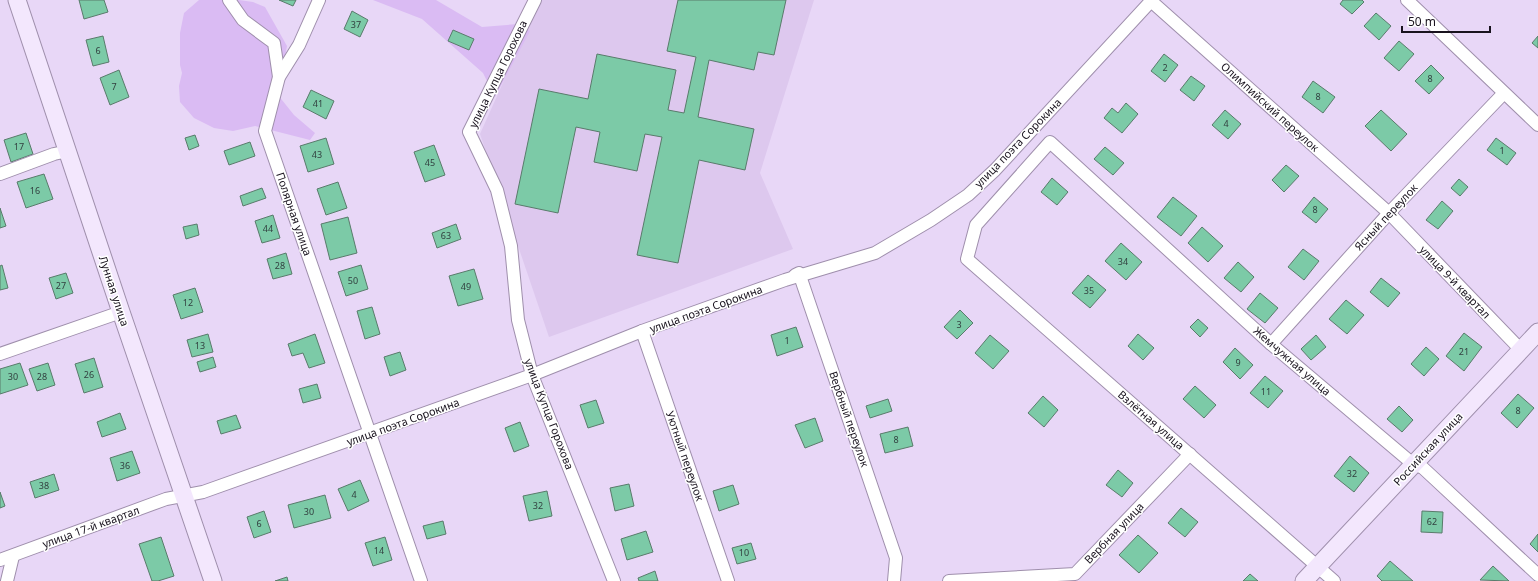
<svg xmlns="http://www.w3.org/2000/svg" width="1538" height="581" viewBox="0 0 1538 581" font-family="'Noto Sans',sans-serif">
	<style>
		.built { fill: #ddc8ee }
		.green { fill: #dabbf3 }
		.building { fill: #7ccaa7; stroke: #597b6b }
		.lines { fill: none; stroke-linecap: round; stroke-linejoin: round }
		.street-casing { stroke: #9f8fac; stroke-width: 14 }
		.secondary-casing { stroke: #9f8fac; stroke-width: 19 }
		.street { stroke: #fff; stroke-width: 12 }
		.secondary { stroke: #f3e7fd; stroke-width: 17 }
		.labels { text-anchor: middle; stroke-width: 3; stroke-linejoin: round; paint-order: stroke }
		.number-label { font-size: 9px; fill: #324140 }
		.street-label { font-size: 11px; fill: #19131e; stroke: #fff }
	</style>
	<rect width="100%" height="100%" fill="#e8d7f7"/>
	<polygon class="built" points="540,0 814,0 760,173 793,249 549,337 480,134"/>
	<g class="green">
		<polygon points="199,0 239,0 253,2 265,7 287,46 278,95 294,115 315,133 310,140 255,126 233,131 214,128 194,118 180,102 179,86 182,73 180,65 180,33 184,13"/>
		<polygon points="373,0 436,0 482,27 518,24 530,31 495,97 483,73 422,19"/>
	</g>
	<g class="building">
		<polygon points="79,0 104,0 108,12 84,19"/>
		<polygon points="279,0 296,0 293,6"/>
		<polygon points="678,0 786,0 774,55 758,52 754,70 709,60 698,117 754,129 745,170 699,160 678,263 637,255 662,137 645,134 637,171 594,162 600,132 576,127 558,213 515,204 539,89 588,99 597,54 676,70 668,110 684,113 696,57 667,51"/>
		<polygon points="1343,0 1362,0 1364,2 1352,14 1340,4"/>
		<polygon points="352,11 368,20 360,37 344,29"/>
		<polygon points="1376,13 1391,26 1379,40 1364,26"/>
		<polygon points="453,30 474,39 469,50 448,41"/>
		<polygon points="103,36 109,62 93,66 86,40"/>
		<polygon points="1538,36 1538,48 1532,43"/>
		<polygon points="1399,41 1414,54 1399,71 1384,58"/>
		<polygon points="1164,54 1178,65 1165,82 1151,71"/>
		<polygon points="1431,65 1444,78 1429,94 1415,81"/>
		<polygon points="119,70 129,97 110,105 100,78"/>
		<polygon points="1191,76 1205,86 1194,101 1180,90"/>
		<polygon points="1313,81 1335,97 1323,113 1302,97"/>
		<polygon points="311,90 334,101 326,119 303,107"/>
		<polygon points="1126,103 1138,114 1122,133 1104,118 1112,108 1118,113"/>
		<polygon points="1225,110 1241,124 1228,139 1212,125"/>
		<polygon points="1381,110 1407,134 1391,151 1365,126"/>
		<polygon points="26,133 33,154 11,162 4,140"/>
		<polygon points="195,135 199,146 189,150 185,138"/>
		<polygon points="326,138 334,164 308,172 300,146"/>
		<polygon points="1496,138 1516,153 1507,165 1487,150"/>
		<polygon points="250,142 255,156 229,165 224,151"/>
		<polygon points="434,145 445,175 425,182 414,152"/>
		<polygon points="1105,147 1124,163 1113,175 1094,159"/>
		<polygon points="1286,165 1299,176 1284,192 1272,180"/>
		<polygon points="44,174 53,199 26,208 17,182"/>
		<polygon points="1052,178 1068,192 1057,205 1041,192"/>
		<polygon points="1459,179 1468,187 1460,196 1451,188"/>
		<polygon points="338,182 347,208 326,215 317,189"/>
		<polygon points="262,188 266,198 243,206 240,196"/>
		<polygon points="1173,197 1197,216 1181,236 1157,217"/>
		<polygon points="1314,197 1328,209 1316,223 1302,212"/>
		<polygon points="1442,201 1453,211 1438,229 1426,220"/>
		<polygon points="0,208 6,226 0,228"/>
		<polygon points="273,215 280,238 262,243 255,221"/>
		<polygon points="348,217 357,253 330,260 321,224"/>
		<polygon points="197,224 199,235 186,239 183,227"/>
		<polygon points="456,224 461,239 437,248 432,233"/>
		<polygon points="1202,227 1223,246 1208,262 1188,243"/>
		<polygon points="1121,243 1142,262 1126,280 1105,261"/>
		<polygon points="1303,249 1319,261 1304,280 1288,267"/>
		<polygon points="286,253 292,274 273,279 267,259"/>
		<polygon points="1238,262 1254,277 1241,292 1224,278"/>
		<polygon points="2,265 8,288 0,290 0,266"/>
		<polygon points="361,265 368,289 346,296 338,272"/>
		<polygon points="474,269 483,299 458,306 449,276"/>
		<polygon points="66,273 73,293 56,299 49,278"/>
		<polygon points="1088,275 1106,290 1090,308 1072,293"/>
		<polygon points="1381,278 1400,293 1388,307 1370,292"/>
		<polygon points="195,288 203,312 181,319 173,295"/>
		<polygon points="1260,293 1278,308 1265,323 1247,309"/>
		<polygon points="1346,300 1364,315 1347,334 1329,319"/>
		<polygon points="372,307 380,334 365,339 357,311"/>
		<polygon points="960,310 973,323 957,339 944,327"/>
		<polygon points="1198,319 1208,328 1200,337 1190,327"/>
		<polygon points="796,327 803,347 777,356 771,335"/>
		<polygon points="1464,333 1482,347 1464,371 1446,356"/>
		<polygon points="208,334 213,352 192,357 187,340"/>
		<polygon points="315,334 325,363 309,368 303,353 292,356 288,344"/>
		<polygon points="1138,334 1154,348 1143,360 1128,346"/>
		<polygon points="990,335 1009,351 993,369 975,353"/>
		<polygon points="1316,335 1326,347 1311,360 1301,349"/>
		<polygon points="1426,347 1439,359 1424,376 1411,364"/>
		<polygon points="1235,348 1253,365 1240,379 1223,362"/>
		<polygon points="400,352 406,370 390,376 384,357"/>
		<polygon points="213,357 216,367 200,372 197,362"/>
		<polygon points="94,358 103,387 84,393 75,364"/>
		<polygon points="20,363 28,385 0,394 0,369"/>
		<polygon points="48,363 55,385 37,391 29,369"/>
		<polygon points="1265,376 1283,391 1268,408 1250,393"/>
		<polygon points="317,384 321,398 303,403 299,389"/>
		<polygon points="1195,386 1216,405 1204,418 1183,399"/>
		<polygon points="1518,394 1534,408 1517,428 1501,413"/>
		<polygon points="1043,396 1058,410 1044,427 1028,413"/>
		<polygon points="888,399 892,411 870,418 866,406"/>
		<polygon points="596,400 604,423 588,428 580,405"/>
		<polygon points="1399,406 1413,420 1402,432 1387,419"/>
		<polygon points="120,413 126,429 102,437 97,422"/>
		<polygon points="236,415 241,428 221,434 217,421"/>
		<polygon points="815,418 823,441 805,448 795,425"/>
		<polygon points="520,422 529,446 514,452 505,428"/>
		<polygon points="908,427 913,446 885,453 880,434"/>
		<polygon points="132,451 140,473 117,481 110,458"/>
		<polygon points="1350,456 1369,473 1354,492 1334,476"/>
		<polygon points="1118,470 1133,483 1122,497 1106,485"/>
		<polygon points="54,474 59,490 35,498 30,482"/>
		<polygon points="360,480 369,501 348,511 338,489"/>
		<polygon points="629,484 634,506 615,511 610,488"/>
		<polygon points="733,485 739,504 719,511 713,491"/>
		<polygon points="547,491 552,516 529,521 523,496"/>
		<polygon points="0,492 5,506 0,508"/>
		<polygon points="325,495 331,518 294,528 288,505"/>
		<polygon points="1181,508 1198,522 1185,537 1168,523"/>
		<polygon points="264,511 271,532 254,538 247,517"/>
		<polygon points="1422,511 1443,512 1442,533 1421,532"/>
		<polygon points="443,521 446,534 427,539 423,526"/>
		<polygon points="646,531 653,552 627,560 621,539"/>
		<polygon points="1538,534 1538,552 1530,544"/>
		<polygon points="1138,535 1158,553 1139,573 1119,555"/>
		<polygon points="161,537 174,576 158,581 152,581 139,544"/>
		<polygon points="385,537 392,560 373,566 365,543"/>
		<polygon points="751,543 756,559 737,564 732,548"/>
		<polygon points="1390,561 1413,581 1382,581 1377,576"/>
		<polygon points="1493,566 1509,581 1480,580"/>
		<polygon points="655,571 658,581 639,581 638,578"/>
		<polygon points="1250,574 1258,581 1243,581"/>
		<polygon points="287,577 288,581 275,581"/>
	</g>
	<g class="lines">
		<defs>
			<g id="street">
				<polyline points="229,0 243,20 274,43 279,77"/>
				<polyline points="319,0 299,45 279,77 265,131 421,581"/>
				<polyline points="535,0 469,132 497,190 511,246 518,320 532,375 614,581"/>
				<polyline points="1407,0 1538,125"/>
				<polyline points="1151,1 1389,213 1521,350"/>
				<polyline points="0,174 54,154 68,151"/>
				<polyline points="795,275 799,273 896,558 894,581"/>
				<polyline points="642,331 728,581"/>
				<polyline points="1271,344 1389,213 1504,93"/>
				<polyline points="0,354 121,312"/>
				<polyline points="0,560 166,499 203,492 532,375 642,331 785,280 875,253 931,220 968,195 995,170 1152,0"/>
				<polyline points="7,581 13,556"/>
				<polyline points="949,581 1075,574 1190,454"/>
				<polyline points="1334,581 967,259 976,225 1050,142 1271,344 1413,464 1423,468 1538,575"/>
			</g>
			<g id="secondary">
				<polyline points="17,0 121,312 213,581"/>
				<polyline points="1304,581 1538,332"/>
			</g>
		</defs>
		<use href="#street" class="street-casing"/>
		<use href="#secondary" class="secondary-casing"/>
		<use href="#street" class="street"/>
		<use href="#secondary" class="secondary"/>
	</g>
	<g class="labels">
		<g class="number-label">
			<text x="356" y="28">37</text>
			<text x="98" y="54">6</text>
			<text x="1165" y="71">2</text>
			<text x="1430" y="82">8</text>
			<text x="114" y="90">7</text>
			<text x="1318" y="100">8</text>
			<text x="318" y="107">41</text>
			<text x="1226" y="127">4</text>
			<text x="19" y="150">17</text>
			<text x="1502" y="154">1</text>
			<text x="317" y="158">43</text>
			<text x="430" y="166">45</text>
			<text x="35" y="194">16</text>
			<text x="1315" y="213">8</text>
			<text x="268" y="232">44</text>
			<text x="446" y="239">63</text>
			<text x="1123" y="265">34</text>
			<text x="280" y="269">28</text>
			<text x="353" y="284">50</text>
			<text x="61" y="289">27</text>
			<text x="466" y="290">49</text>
			<text x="1089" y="294">35</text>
			<text x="188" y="306">12</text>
			<text x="959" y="328">3</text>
			<text x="787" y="344">1</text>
			<text x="200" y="349">13</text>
			<text x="1464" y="355">21</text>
			<text x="1238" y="366">9</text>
			<text x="89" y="378">26</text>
			<text x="13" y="380">30</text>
			<text x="42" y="380">28</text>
			<text x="1266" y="395">11</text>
			<text x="1518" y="414">8</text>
			<text x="896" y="443">8</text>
			<text x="125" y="469">36</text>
			<text x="1352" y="477">32</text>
			<text x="44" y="489">38</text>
			<text x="354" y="498">4</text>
			<text x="538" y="509">32</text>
			<text x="309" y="515">30</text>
			<text x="1432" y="525">62</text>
			<text x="259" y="527">6</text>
			<text x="379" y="554">14</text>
			<text x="744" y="556">10</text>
		</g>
		<g class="street-label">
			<text transform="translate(498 74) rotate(-64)" y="4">улица Купца Горохова</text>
			<text transform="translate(1270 107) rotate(42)" y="4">Олимпийский переулок</text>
			<text transform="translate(1018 143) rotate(-46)" y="4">улица поэта Сорокина</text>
			<text transform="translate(294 214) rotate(71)" y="4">Полярная улица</text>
			<text transform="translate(1386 217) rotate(-47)" y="4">Ясный переулок</text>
			<text transform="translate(1455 282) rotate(46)" y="4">улица 9-й квартал</text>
			<text transform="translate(114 291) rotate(72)" y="4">Лунная улица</text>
			<text transform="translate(706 309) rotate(-20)" y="4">улица поэта Сорокина</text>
			<text transform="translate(1292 361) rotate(41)" y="4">Жемчужная улица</text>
			<text transform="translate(549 414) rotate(69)" y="4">улица Купца Горохова</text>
			<text transform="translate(849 419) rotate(71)" y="4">Вербный переулок</text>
			<text transform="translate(1151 420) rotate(41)" y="4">Взлётная улица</text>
			<text transform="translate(403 422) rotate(-20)" y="4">улица поэта Сорокина</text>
			<text transform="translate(1428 449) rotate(-47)" y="4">Российская улица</text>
			<text transform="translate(685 456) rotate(71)" y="4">Уютный переулок</text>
			<text transform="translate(91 527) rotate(-20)" y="4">улица 17-й квартал</text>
			<text transform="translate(1114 533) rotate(-46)" y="4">Вербная улица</text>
		</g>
	</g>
	<path d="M1402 26v6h88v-6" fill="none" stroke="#19131e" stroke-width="2"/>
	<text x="1408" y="26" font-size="12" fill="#19131e" stroke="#ffffff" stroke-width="3" paint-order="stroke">50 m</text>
</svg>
